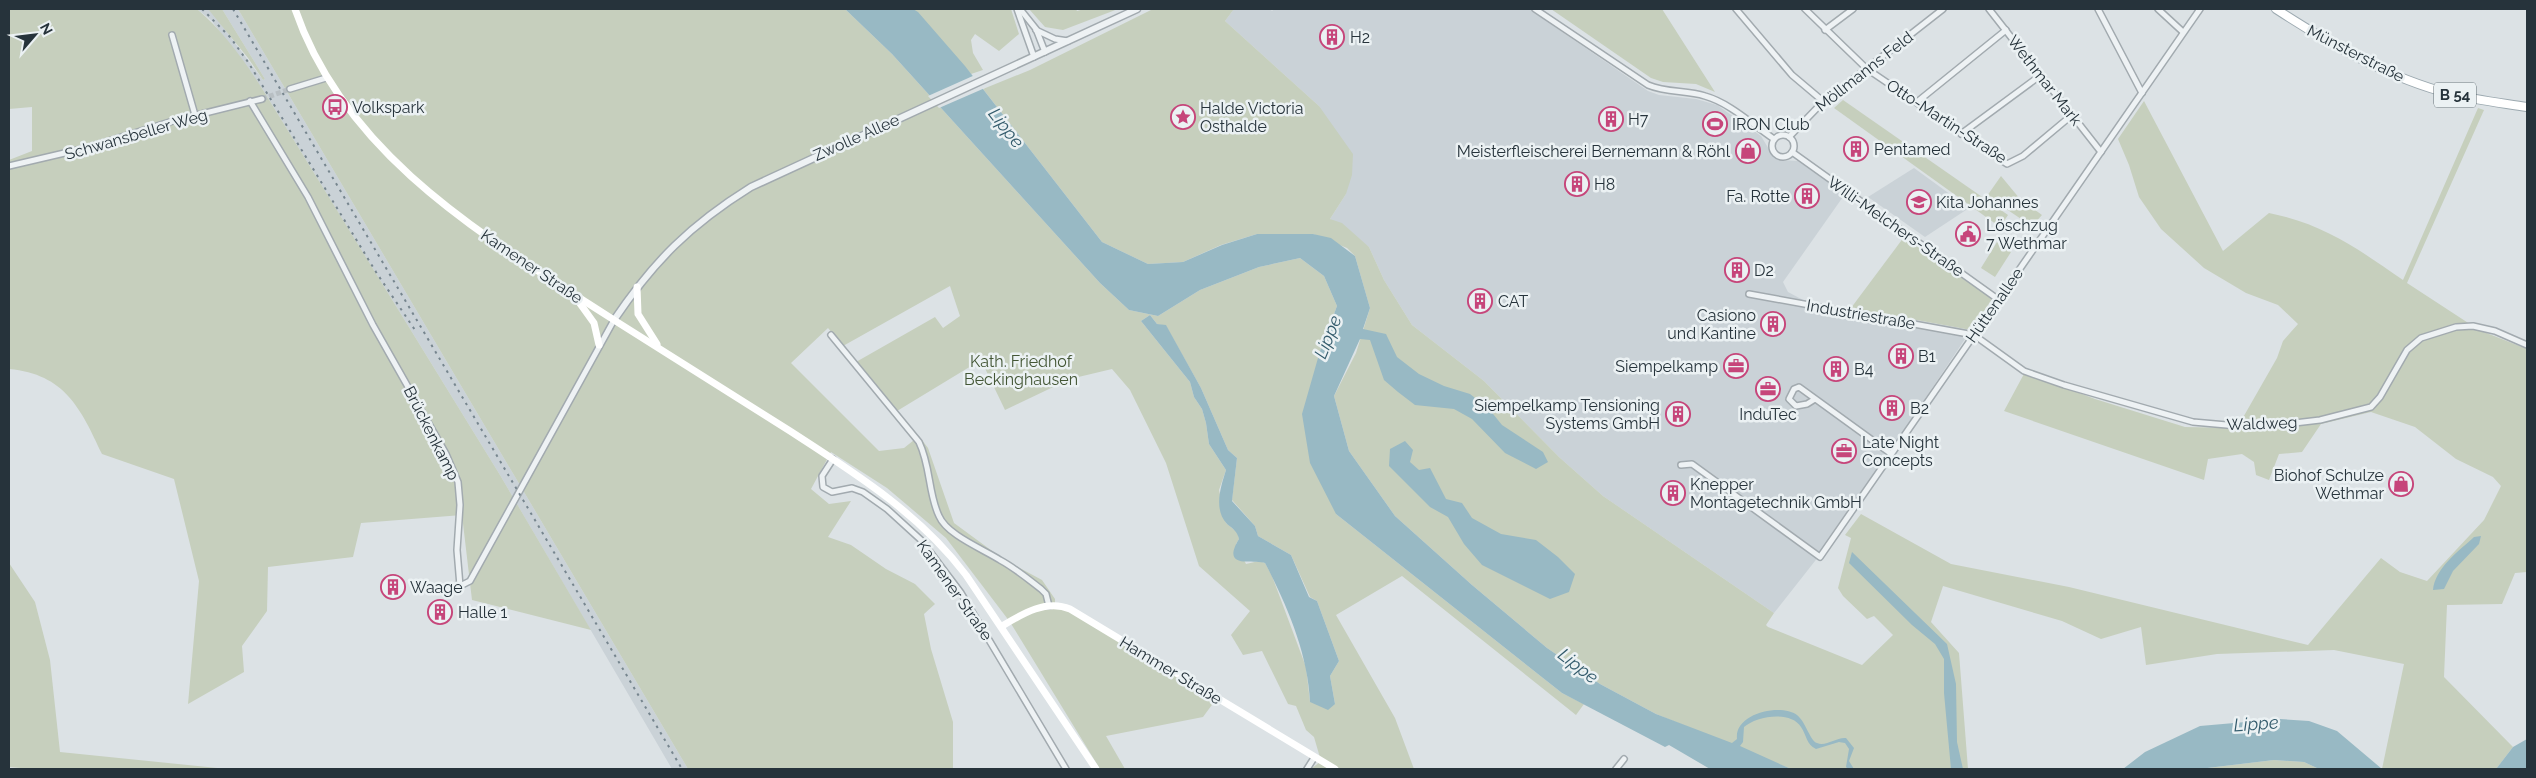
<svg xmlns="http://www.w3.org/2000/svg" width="2536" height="778" viewBox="0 0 2536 778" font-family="Raleway,sans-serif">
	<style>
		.built { fill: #cad2d7 }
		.green { fill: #c6cfbd; fill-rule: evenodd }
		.water { fill: #98b9c4 }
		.pier { fill: #dce2e5 }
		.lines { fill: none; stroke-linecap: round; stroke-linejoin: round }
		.minor-tunnel { stroke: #b8bfc3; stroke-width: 5; stroke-dasharray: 5 2.5; stroke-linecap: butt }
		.minor-casing { stroke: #a2aaaf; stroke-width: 8 }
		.tertiary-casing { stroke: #a2aaaf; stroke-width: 9 }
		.primary-casing { stroke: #9ca9b0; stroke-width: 10 }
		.minor { stroke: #eef2f4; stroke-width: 5 }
		.tertiary { stroke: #eef2f4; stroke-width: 6 }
		.secondary { stroke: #fff; stroke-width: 7 }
		.primary { stroke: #fff; stroke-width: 8 }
		.rail { stroke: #76858e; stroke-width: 2; stroke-dasharray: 2.5 5; stroke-linecap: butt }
		.labels { text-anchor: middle; stroke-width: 5; stroke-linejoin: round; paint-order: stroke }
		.shield { fill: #ebf1f3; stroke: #616c72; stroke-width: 1 }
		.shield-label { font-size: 15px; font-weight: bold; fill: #26333b }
		.poi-label { font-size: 16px; fill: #26333b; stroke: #ebf1f3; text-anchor: start }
		.street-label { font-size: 16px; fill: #26333b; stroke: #ebf1f3 }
		.park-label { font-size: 16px; fill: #435635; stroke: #ebf1f3 }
		.water-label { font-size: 18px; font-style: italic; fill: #335b6c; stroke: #ebf1f3 }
	</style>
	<rect width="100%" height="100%" fill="#dce2e5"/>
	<g class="built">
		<polygon points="197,9 208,9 214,15 263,80 265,79 222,9 238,9 688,769 672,769 500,475 263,90 211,20"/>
		<polygon points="1234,9 1270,9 1272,11 1274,9 1529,9 1648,91 1659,95 1696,99 1717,105 1761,136 1773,156 1781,160 1798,161 1845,194 1783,282 1788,292 1803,300 1971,330 1826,547 1774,613 1603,496 1559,457 1484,381 1412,325 1384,280 1369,247 1330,219 1346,194 1319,106 1225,21"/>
		<polygon points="1914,168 1969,208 1925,237 1868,197"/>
	</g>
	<g class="green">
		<path d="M9,9H197C224,32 244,60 263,90L500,475L591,630L472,600L462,515L361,523L353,557L268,567L267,611L242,646L244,672L188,704L199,581L174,479L102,454C81,409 65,374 9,369V160L32,151V107L9,109Z"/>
		<polygon points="208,9 222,9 265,79 263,80 248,58"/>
		<path d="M238,9H845L892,54L1100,283L1129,310L1158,316L1200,290L1259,267L1300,258L1324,276L1337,306L1320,351L1336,514L1562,693L1584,704L1576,715L1402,576L1336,615L1395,718L1414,769H1311L1321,761L1314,737L1306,730L1296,706L1288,704L1262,651L1243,655L1231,635L1250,611L1199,566L1166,463L1130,390L1112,369L1070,379L1005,410L981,360L897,411L856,362L935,317L943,328L960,316L950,286L843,346L828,328L791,363L879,451L904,448L919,436L928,448L954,523L1003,559L1042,580L1055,599V606H1063L1217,698L1203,717L1106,736L1125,769H1100L1010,622L946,538L887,488L831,452L811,489L829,504L851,501L828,537L851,545L886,569L915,584L935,604L924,614L931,649L953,722V769H688ZM1150,315L1157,324L1166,326L1201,388L1228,450L1237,458L1232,500L1255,526L1258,536L1291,555L1310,597L1317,601L1339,661L1330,676L1335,704L1310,702L1306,667L1272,576L1265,563L1259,561L1246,564L1236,544L1239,539L1238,533L1226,523L1219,490L1226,470L1209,444L1206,423L1202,409L1194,397L1190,382L1141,321Z"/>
		<polygon points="913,9 1011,9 1019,34 999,51 975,34 971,40 973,53 983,70 971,74"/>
		<polygon points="1029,9 1076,9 1077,11 1084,9 1118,9 1063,30 1045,27"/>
		<path d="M1153,9H1234L1225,21L1319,106L1353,154L1352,175L1346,194L1330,219L1342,223L1369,247L1384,280L1412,325L1484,381L1559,457L1603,496L1774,613L1766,625L1768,627L1862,665L1893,635L1874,616L1867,619L1843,596L1838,588L1851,538L1845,535L1861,514L1951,564L2069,587L2308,645L2381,558L2400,572L2427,581L2484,520L2501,486L2493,477L2456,459L2415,427L2371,412L2321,424L2302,452L2279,454L2269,480L2256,475L2254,462L2242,454L2208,459L2204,480L2004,411L2025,372L2095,399L2185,427L2237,428L2277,358L2283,341L2298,324L2278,305L2246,293L2204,268L2161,229L2139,197L2129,165L2118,139L2144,101L2223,251L2269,213C2324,224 2358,249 2403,280L2478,108L2484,110L2407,283L2479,330L2527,349V572L2515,573L2502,604L2447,605L2444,677L2513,747L2496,769H2382L2404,664L2334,650L2217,654L2146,665L2141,627L2101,639L2062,621L1943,586L1931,622L1959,653L1968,769H1791L1656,714L1600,684L1547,648L1472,585L1395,516L1349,451L1334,396L1356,353L1370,308L1355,256L1347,248L1313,234H1257L1221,245L1183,262L1148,264L1102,242L983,89L1030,70Z"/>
		<polygon points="1551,9 1662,9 1715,92 1696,84 1663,82 1651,78"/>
		<polygon points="1843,100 2008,215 2000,227 1834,108"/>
		<polygon points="2001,176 2020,199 2042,215 2033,225 2027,223 1987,196"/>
		<polygon points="1904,237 1992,299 1971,330 1851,308"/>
		<polygon points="1997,242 2011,252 1995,277 1981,268"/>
		<polygon points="9,563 35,602 50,660 60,752 227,769 32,769 9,767"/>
		<polygon points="2274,760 2304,762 2319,769 2199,769"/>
	</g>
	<g class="water">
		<path d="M845,9H913L918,12L965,66L1102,242L1148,264L1183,262L1222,245L1257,234H1313L1331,238L1355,256L1370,308L1363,329L1386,334L1397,357L1419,374L1444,386L1470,394L1489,409L1502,425L1543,452L1548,462L1536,469L1505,453L1472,419L1454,409L1415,405L1398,392L1384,380L1370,340L1360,339L1334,396L1349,451L1395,516L1472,585L1547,648L1600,684L1656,714L1732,743L1737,739C1734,713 1781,703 1797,715C1806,722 1810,741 1817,743C1826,747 1836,737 1846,738L1854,748L1849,761L1854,769H1848L1846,767L1849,749L1845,743L1839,742L1816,749C1806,744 1807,736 1801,727C1791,710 1756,716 1744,727L1743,742L1740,746L1791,769H1710L1669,745L1665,747L1562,693L1336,514L1310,463L1302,414L1320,351L1337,306L1324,276L1300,258L1259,267L1200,290L1158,316L1129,310L1100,283L892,54Z"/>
		<path d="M1150,315L1157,324L1166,325L1201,388L1228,450L1237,458L1232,501L1255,526L1258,536L1291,555L1309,597L1317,601L1339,661L1330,676L1335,704L1328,710L1310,702C1308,654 1287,605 1265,563C1254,559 1220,570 1239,539C1237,531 1233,529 1227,524C1213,509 1221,486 1226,470L1209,444L1206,423L1202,409L1194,397L1190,382L1141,321Z"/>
		<polygon points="1405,441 1413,450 1410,462 1419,470 1430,468 1446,499 1462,503 1472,518 1501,534 1536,540 1558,557 1575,574 1569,592 1550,599 1482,565 1464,544 1448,517 1430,507 1389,466 1390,449"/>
		<path d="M2481,536L2479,544L2453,571L2444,589L2433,590C2435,568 2459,551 2474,537Z"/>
		<polygon points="1852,552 1947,644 1956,684 1957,742 1963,769 1951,769 1944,693 1944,659 1935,644 1912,625 1849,563"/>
		<polygon points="2280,719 2309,721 2337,731 2382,769 2319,769 2304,762 2274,760 2199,769 2123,769 2145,752 2200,726"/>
		<polygon points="2527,739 2527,769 2496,769 2513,747"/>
	</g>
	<polygon class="pier" points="975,75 985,88 939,108 928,96"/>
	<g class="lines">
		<polyline class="minor-tunnel" points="262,99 290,89"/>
		<defs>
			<g id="minor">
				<polyline points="1017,9 1034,57"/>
				<polyline points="1020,9 1036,29 1045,52"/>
				<path d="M1535,9L1648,85C1667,93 1686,90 1705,96C1730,103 1753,125 1774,139"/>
				<polyline points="1736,9 1792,75 1824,102"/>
				<polyline points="1805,9 1867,69 2007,164 2023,156 2072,115"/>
				<polyline points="1989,9 2101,152"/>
				<polyline points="2098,9 2142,93"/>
				<polyline points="2158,9 2183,32"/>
				<polyline points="1036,30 1055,39 1068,41"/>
				<polyline points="1825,30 1853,9"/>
				<polyline points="172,35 195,115"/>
				<polyline points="290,89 326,78"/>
				<polyline points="250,101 308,197 373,325 446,454 458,482 460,505 457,550 460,586 470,581 614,320"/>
				<polyline points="1917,102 2006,30"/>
				<polyline points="1961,134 2041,75"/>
				<circle cx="1783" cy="146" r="11"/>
				<polyline points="1789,137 1819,106 1943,9"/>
				<polyline points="1792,152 1999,300"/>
				<polyline points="9,166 86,148 173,121 262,99"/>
				<polyline points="1749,294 1974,335"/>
				<path d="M831,335L919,442C931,467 928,493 939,516C947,535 983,549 1000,560C1015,568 1028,579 1041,589L1046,594L1049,606"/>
				<polyline points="1974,335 2024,371 2064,385 2193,422 2238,426 2286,424 2320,420 2371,407 2380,397 2407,350 2421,338 2456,327 2473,326 2495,331 2527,345"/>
				<polyline points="1815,399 1807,404 1796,406 1789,399 1794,389 1799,387 1890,453"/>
				<polyline points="833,459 822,476 823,487 832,492 852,488 863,492 887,509 921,540 961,593 1066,769"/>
				<polyline points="1681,465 1692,464 1820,557 2200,9"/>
				<polyline points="1307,769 1314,758"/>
				<polyline points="1616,769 1624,759"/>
			</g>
			<path id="tertiary" d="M614,320C654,261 690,225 751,187L1137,9"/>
			<path id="primary" d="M2276,9C2330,44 2388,78 2451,94C2476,100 2502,103 2527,107"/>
		</defs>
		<use href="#minor" class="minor-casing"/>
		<use href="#tertiary" class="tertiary-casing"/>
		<use href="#primary" class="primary-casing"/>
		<use href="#minor" class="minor"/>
		<use href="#tertiary" class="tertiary"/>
		<g class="secondary">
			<path d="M295,9C343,149 471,228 589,304C656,347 724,389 790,431C855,473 919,513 966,575L1096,769"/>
			<polyline points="637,287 638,314 657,344"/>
			<polyline points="576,298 594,323 599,345"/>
			<path d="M1002,626C1022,614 1046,599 1070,609L1335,769"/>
		</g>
		<use href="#primary" class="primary"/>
		<g class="rail">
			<polyline points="202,9 230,37 248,62 376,272 417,333"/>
			<polyline points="233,9 682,769"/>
		</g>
	</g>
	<defs>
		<symbol id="building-ring" viewBox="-11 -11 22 22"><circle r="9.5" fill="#ebf1f3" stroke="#c6457a" stroke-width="1.5"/><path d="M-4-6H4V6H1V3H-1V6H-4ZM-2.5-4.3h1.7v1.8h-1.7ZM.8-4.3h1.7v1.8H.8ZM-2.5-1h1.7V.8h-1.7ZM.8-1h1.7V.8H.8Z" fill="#c6457a"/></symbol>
		<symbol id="bus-ring" viewBox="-11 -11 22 22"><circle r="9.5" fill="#ebf1f3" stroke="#c6457a" stroke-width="1.5"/><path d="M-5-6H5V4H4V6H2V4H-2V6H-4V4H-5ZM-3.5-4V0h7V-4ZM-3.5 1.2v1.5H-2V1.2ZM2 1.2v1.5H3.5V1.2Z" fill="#c6457a"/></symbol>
		<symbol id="sight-ring" viewBox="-11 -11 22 22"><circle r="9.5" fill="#ebf1f3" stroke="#c6457a" stroke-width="1.5"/><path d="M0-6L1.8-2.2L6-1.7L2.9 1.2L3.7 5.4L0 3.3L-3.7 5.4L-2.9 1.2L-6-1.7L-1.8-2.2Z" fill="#c6457a"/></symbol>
		<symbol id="stadium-ring" viewBox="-11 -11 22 22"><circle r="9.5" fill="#ebf1f3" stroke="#c6457a" stroke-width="1.5"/><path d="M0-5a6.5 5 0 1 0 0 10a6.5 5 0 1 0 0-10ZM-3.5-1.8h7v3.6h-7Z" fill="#c6457a"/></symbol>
		<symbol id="shop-ring" viewBox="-11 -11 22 22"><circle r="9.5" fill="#ebf1f3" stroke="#c6457a" stroke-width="1.5"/><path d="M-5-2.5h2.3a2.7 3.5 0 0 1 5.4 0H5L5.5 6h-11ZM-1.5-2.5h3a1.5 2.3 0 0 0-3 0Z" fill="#c6457a"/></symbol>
		<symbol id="school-ring" viewBox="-11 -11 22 22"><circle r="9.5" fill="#ebf1f3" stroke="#c6457a" stroke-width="1.5"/><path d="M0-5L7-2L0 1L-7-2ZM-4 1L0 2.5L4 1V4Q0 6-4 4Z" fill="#c6457a"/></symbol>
		<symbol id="civic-ring" viewBox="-11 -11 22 22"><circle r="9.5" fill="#ebf1f3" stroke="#c6457a" stroke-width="1.5"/><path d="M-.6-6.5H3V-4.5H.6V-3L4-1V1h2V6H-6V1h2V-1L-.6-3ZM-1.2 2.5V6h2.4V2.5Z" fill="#c6457a"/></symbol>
		<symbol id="office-ring" viewBox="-11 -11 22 22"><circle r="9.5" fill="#ebf1f3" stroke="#c6457a" stroke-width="1.5"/><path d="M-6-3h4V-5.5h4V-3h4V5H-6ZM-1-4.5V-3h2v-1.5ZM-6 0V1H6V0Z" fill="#c6457a"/></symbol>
	</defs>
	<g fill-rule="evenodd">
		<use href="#building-ring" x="1318" y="23" width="28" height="28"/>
		<use href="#bus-ring" x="321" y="93" width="28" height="28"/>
		<use href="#sight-ring" x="1169" y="103" width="28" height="28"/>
		<use href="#building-ring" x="1597" y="105" width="28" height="28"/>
		<use href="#stadium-ring" x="1701" y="110" width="28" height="28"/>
		<use href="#building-ring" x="1842" y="135" width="28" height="28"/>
		<use href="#shop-ring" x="1734" y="137" width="28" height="28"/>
		<use href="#building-ring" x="1563" y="170" width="28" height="28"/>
		<use href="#building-ring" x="1793" y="182" width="28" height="28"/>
		<use href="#school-ring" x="1905" y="188" width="28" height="28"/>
		<use href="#civic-ring" x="1954" y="220" width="28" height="28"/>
		<use href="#building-ring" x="1723" y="256" width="28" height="28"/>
		<use href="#building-ring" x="1466" y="287" width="28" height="28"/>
		<use href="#building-ring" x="1759" y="310" width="28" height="28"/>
		<use href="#building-ring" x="1887" y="342" width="28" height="28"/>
		<use href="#office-ring" x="1722" y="352" width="28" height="28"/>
		<use href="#building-ring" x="1822" y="355" width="28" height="28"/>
		<use href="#office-ring" x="1754" y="375" width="28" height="28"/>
		<use href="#building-ring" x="1878" y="394" width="28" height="28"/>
		<use href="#building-ring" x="1664" y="400" width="28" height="28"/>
		<use href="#office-ring" x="1830" y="437" width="28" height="28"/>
		<use href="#shop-ring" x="2387" y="470" width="28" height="28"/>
		<use href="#building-ring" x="1659" y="479" width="28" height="28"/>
		<use href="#building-ring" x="379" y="573" width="28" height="28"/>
		<use href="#building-ring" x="426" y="598" width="28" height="28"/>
	</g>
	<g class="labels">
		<rect class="shield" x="2434" y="82.5" width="42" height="25" rx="4"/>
		<g class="shield-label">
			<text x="2455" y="100">B 54</text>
		</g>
		<g class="poi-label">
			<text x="1350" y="43">H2</text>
			<text x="352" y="113">Volkspark</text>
			<text x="1200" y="114">Halde Victoria<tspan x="1200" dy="18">Osthalde</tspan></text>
			<text x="1628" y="125">H7</text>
			<text x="1732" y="130">IRON Club</text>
			<text x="1874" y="155">Pentamed</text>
			<text x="1730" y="157" text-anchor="end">Meisterfleischerei Bernemann &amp; Röhl</text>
			<text x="1594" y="190">H8</text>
			<text x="1790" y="202" text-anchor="end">Fa. Rotte</text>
			<text x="1936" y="208">Kita Johannes</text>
			<text x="1986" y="231">Löschzug<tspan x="1986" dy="18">7 Wethmar</tspan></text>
			<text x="1754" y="276">D2</text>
			<text x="1498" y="307">CAT</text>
			<text x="1756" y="321" text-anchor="end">Casiono<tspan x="1756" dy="18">und Kantine</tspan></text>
			<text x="1918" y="362">B1</text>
			<text x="1718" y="372" text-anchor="end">Siempelkamp</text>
			<text x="1854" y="375">B4</text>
			<text x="1660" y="411" text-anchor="end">Siempelkamp Tensioning<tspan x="1660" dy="18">Systems GmbH</tspan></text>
			<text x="1910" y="414">B2</text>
			<text x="1768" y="420" text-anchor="middle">InduTec</text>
			<text x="1862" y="448">Late Night<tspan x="1862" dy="18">Concepts</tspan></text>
			<text x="2384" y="481" text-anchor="end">Biohof Schulze<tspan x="2384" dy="18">Wethmar</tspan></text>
			<text x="1690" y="490">Knepper<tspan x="1690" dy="18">Montagetechnik GmbH</tspan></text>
			<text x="410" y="593">Waage</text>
			<text x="458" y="618">Halle 1</text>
		</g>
		<g class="street-label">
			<text transform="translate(2356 53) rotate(27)" y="6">Münsterstraße</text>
			<text transform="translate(1864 71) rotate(-38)" y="6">Möllmanns Feld</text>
			<text transform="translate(2045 80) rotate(52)" y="6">Wethmar Mark</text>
			<text transform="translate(1947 121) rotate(33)" y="6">Otto-Martin-Straße</text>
			<text transform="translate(136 134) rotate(-16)" y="6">Schwansbeller Weg</text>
			<text transform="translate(856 137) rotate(-24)" y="6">Zwolle Allee</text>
			<text transform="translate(1896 226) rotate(35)" y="6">Willi-Melchers-Straße</text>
			<text transform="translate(532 266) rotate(34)" y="6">Kamener Straße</text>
			<text transform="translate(1994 305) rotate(-55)" y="6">Hüttenallee</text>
			<text transform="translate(1861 314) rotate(10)" y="6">Industriestraße</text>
			<text transform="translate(2262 423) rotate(-2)" y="6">Waldweg</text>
			<text transform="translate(432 433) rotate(63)" y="6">Brückenkamp</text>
			<text transform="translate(955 590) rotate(55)" y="6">Kamener Straße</text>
			<text transform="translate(1171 670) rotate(31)" y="6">Hammer Straße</text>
		</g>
		<g class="park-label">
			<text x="1021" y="367">Kath. Friedhof<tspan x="1021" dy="18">Beckinghausen</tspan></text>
		</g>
		<g class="water-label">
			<text transform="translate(1006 128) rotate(52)" y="6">Lippe</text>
			<text transform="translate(1328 337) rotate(-68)" y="6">Lippe</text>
			<text transform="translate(1578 666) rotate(38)" y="6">Lippe</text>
			<text transform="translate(2256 724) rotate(-4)" y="6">Lippe</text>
		</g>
	</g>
	<rect width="2536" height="778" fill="none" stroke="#26333b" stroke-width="20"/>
	<g transform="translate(35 35) rotate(62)" stroke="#ebf1f3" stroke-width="4" paint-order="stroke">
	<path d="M0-4L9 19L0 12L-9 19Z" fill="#26333b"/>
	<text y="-8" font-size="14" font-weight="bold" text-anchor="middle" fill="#26333b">N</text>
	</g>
</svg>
